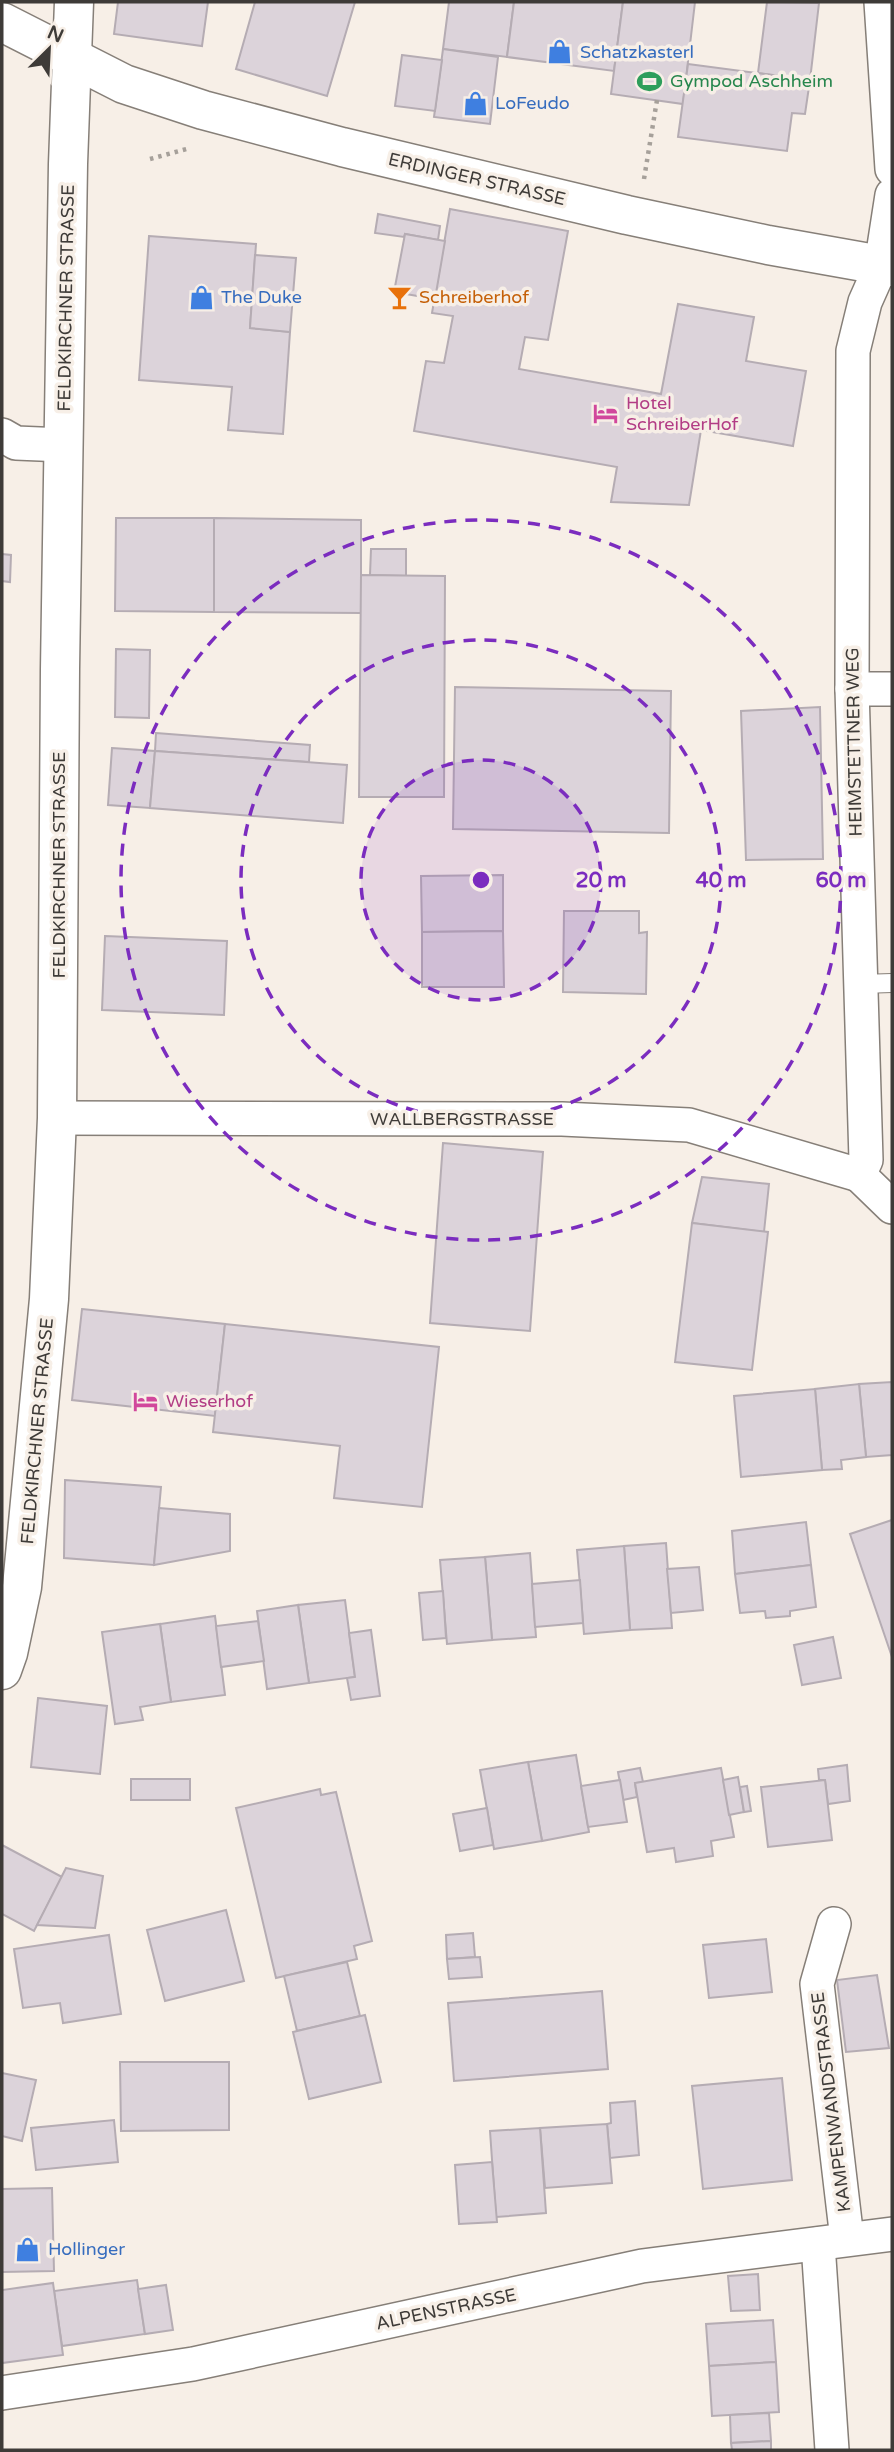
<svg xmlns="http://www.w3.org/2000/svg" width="894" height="2452" viewBox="0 0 894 2452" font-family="'Varela Round',sans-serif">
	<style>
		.building { fill: #dcd3da; stroke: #b5acb3; stroke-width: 2 }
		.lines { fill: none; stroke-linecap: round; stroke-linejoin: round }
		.service-casing { stroke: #867f78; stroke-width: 20 }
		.minor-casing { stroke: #867f78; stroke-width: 36 }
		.tertiary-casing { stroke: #867f78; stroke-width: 41 }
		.secondary-casing { stroke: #867f78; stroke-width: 41 }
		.path { stroke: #a6a09a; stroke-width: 4.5; stroke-dasharray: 3.5 5; stroke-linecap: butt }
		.service { stroke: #fff; stroke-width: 18 }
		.minor { stroke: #fff; stroke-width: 33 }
		.tertiary { stroke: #fff; stroke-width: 38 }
		.secondary { stroke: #fff; stroke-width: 38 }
		.ring { fill: none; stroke: #7b2cbf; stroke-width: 3.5; stroke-dasharray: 12 9 }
		.labels { text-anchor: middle; stroke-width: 7; stroke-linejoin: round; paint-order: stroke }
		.shop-label { font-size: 18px; fill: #366cbe; stroke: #f7efe7; text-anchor: start }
		.leisure-label { font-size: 18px; fill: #27864d; stroke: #f7efe7; text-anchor: start }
		.street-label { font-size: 18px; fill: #3e3b38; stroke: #f7efe7 }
		.food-label { font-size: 18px; fill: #c56008; stroke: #f7efe7; text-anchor: start }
		.hotel-label { font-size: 18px; fill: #b23c85; stroke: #f7efe7; text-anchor: start }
		.centre { fill: #7b2cbf; stroke: #f7efe7; stroke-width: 3.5 }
		.ring-label { font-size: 21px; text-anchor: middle; font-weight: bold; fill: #7b2cbf; stroke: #f7efe7; stroke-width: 7; stroke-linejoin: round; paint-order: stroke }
	</style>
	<rect width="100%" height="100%" fill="#f7efe7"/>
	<g class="building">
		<polygon points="118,2 208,2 202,46 114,34"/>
		<polygon points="255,2 355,2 327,96 236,69"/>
		<polygon points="449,2 514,2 507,57 443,49"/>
		<polygon points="514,2 623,2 614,71 507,57"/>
		<polygon points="623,2 695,2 683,104 611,94"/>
		<polygon points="767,2 819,3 810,80 758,73"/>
		<polygon points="443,49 498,57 490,124 434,117"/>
		<polygon points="402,55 442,60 435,111 395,106"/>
		<polygon points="688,64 810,80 805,114 792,113 787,151 678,137"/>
		<polygon points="450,209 568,231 548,340 525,337 519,369 661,394 678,304 754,317 746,361 806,371 793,446 701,430 689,505 611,502 617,467 414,431 426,361 444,363 453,316 432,313"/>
		<polygon points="378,214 440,226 438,240 405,234 404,237 375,233"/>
		<polygon points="405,234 445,241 435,299 394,292"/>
		<polygon points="149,236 256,244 250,328 290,332 283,434 228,430 232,387 139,380"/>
		<polygon points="255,255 296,258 290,332 250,328"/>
		<polygon points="116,518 214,518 214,612 115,611"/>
		<polygon points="214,518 361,520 361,613 214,612"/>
		<polygon points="371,549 406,549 406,576 370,575"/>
		<polygon points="2,554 11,555 10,582 2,581"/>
		<polygon points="361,575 445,576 444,797 359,797"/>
		<polygon points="116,649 150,650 149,718 115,717"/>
		<polygon points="455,687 671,691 669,833 453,829"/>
		<polygon points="820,707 823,859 746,860 741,711"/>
		<polygon points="156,733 310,745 309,762 155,751"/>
		<polygon points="112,748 155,751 150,808 108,805"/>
		<polygon points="155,751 347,765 343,823 150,808"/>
		<polygon points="503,875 503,931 422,932 421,876"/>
		<polygon points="564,911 639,911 639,933 647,932 646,994 563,992"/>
		<polygon points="503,931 504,987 422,987 422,932"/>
		<polygon points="105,936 227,941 224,1015 102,1010"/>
		<polygon points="443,1143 543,1152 530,1331 430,1323"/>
		<polygon points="702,1177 769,1184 764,1232 692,1223"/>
		<polygon points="692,1223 768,1232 752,1370 675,1362"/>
		<polygon points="82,1309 225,1324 215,1416 72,1400"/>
		<polygon points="225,1324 439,1347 422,1507 334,1498 340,1446 213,1432"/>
		<polygon points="892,1382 892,1455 866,1457 859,1384"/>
		<polygon points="859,1384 866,1457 841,1460 842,1469 822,1470 815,1389"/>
		<polygon points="815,1389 822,1470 741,1477 734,1396"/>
		<polygon points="65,1480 161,1487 154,1565 64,1558"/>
		<polygon points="159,1508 230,1514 230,1551 154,1565"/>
		<polygon points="892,1520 892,1657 850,1534"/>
		<polygon points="806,1522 811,1565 735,1574 732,1531"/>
		<polygon points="666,1543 672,1628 630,1630 624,1546"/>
		<polygon points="624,1546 630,1630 584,1634 577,1550"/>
		<polygon points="530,1553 536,1637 492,1640 485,1557"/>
		<polygon points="485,1557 492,1640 447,1644 440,1560"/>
		<polygon points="811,1565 816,1607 790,1611 790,1616 766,1618 765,1611 740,1613 735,1574"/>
		<polygon points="699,1567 703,1610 671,1613 667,1569"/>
		<polygon points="580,1580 583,1623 535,1627 532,1584"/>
		<polygon points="443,1591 446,1638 423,1640 419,1593"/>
		<polygon points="345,1600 355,1677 309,1683 298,1605"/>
		<polygon points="298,1605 309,1683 267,1689 257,1611"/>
		<polygon points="215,1616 225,1695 171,1702 160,1624"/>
		<polygon points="258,1621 264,1661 221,1667 216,1626"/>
		<polygon points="160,1624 171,1702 140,1707 143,1720 115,1724 102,1632"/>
		<polygon points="371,1630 380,1696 351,1700 347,1678 355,1677 349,1633"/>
		<polygon points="833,1637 841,1678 802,1685 794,1645"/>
		<polygon points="38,1698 107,1706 100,1774 31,1767"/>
		<polygon points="576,1755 589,1832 542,1841 528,1762"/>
		<polygon points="528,1762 542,1841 494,1849 480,1770"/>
		<polygon points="847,1765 850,1801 828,1804 825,1780 819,1780 818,1769"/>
		<polygon points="640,1768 643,1782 635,1783 637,1797 623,1800 618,1772"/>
		<polygon points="721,1768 734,1837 711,1841 713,1856 676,1862 674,1848 647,1852 635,1783"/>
		<polygon points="738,1777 744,1812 729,1815 723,1780"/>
		<rect x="131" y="1779" width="59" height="21"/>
		<polygon points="620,1780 627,1822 588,1827 581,1786"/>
		<polygon points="825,1780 832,1840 768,1847 761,1787"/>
		<polygon points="747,1786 751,1811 744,1812 740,1787"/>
		<polygon points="320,1789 321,1795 336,1792 372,1941 354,1946 357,1959 276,1978 236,1808"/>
		<polygon points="487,1808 493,1845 460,1851 453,1814"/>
		<polygon points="2,1845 62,1877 34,1931 2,1914"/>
		<polygon points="66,1868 103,1876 95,1928 37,1925"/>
		<polygon points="226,1910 244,1981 165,2001 147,1930"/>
		<polygon points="473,1933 475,1957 447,1959 446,1935"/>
		<polygon points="109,1935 121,2014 63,2023 60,2003 23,2008 14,1949"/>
		<polygon points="766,1939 772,1992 709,1998 703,1945"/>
		<polygon points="480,1957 482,1977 449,1979 447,1959"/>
		<polygon points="347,1962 360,2016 297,2031 284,1976"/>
		<polygon points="877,1975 889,2048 846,2052 837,1980"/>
		<polygon points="602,1991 608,2069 454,2081 448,2003"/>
		<polygon points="365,2015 381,2082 309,2099 293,2032"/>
		<polygon points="120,2062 229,2062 229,2130 121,2131"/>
		<polygon points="2,2073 36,2080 22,2141 2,2136"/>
		<polygon points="782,2078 792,2180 703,2189 692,2086"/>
		<polygon points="635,2101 639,2155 610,2158 607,2124 611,2123 610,2103"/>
		<polygon points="114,2120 118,2162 36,2170 31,2128"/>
		<polygon points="607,2124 612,2183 545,2188 540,2128"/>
		<polygon points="540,2128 546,2213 496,2217 490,2131"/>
		<polygon points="492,2162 497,2222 459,2224 455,2165"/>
		<polygon points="52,2188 54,2271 2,2272 2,2189"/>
		<polygon points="758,2274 760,2310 731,2311 728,2276"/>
		<polygon points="137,2280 145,2334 62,2346 54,2291"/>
		<polygon points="53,2283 63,2355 2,2363 2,2290"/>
		<polygon points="166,2285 173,2330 145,2334 138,2289"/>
		<polygon points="773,2320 776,2362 709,2366 706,2324"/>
		<polygon points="776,2362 779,2412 712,2416 709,2366"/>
		<polygon points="769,2413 771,2441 731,2443 730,2415"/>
		<polygon points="771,2441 771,2450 732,2450 731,2443"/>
	</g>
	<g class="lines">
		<defs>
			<polyline id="service" points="861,984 892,983"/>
			<g id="minor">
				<polyline points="881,2 892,169"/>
				<polyline points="892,195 881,266 865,302 853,351 852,689 866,1160 859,1175 892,1207"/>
				<polyline points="2,435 16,443 64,445"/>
				<polyline points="852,689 892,689"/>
				<polyline points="57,1118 562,1119 689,1125 859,1175"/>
				<polyline points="834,1924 817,1984 847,2239"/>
				<polyline points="818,2244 832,2450"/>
				<polyline points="2,2393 193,2364 642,2266 892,2234"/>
			</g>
			<polyline id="tertiary" points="2,22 124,84 203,110 342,147 627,215 768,245 892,267"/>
			<polyline id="secondary" points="2,1670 8,1653 22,1587 49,1299 57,1118 60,669 68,164 74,2"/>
		</defs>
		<use href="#service" class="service-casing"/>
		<use href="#minor" class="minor-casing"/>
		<use href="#tertiary" class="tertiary-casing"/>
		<use href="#secondary" class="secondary-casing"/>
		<g class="path">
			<polyline points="150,159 190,148"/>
			<polyline points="644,179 657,100"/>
		</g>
		<use href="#service" class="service"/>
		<use href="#minor" class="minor"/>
		<use href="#tertiary" class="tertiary"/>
		<use href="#secondary" class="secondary"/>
	</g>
	<circle cx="481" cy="880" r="120" fill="#7b2cbf" fill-opacity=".12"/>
	<g class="ring">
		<circle cx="481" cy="880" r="120"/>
		<circle cx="481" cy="880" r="240"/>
		<circle cx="481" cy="880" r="360"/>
	</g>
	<defs>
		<symbol id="shop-bare" viewBox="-9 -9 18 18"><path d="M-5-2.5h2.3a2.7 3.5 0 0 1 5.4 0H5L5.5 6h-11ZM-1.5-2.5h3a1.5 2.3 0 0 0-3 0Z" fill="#3f7fe0" stroke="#f7efe7" stroke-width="2.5" paint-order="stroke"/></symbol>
		<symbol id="stadium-bare" viewBox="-9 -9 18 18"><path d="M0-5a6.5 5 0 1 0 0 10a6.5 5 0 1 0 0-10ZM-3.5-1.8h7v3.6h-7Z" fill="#2e9e5b" stroke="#f7efe7" stroke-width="2.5" paint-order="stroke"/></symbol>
		<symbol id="bar-bare" viewBox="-9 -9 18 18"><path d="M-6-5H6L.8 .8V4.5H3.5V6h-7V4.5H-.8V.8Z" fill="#e8710a" stroke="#f7efe7" stroke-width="2.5" paint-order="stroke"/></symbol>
		<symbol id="hotel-bare" viewBox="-9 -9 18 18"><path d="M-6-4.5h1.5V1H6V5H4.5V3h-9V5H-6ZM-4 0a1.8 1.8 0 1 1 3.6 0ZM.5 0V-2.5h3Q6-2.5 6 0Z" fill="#d1479c" stroke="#f7efe7" stroke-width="2.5" paint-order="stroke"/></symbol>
	</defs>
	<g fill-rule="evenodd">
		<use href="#shop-bare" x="542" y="34" width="35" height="35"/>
		<use href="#stadium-bare" x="632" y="64" width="35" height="35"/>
		<use href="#shop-bare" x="458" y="86" width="35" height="35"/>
		<use href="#shop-bare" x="184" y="280" width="35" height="35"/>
		<use href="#bar-bare" x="382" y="280" width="35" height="35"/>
		<use href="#hotel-bare" x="588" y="396" width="35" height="35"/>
		<use href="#hotel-bare" x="128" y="1384" width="35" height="35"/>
		<use href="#shop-bare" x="10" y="2232" width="35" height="35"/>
	</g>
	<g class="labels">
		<g class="shop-label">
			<text x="580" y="58">Schatzkasterl</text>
			<text x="495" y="109">LoFeudo</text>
			<text x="221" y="303">The Duke</text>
			<text x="48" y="2255">Hollinger</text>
		</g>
		<g class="leisure-label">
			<text x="670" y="87">Gympod Aschheim</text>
		</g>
		<g class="street-label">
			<text transform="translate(477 179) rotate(13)" y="6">ERDINGER STRASSE</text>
			<text transform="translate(66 298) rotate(-89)" y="6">FELDKIRCHNER STRASSE</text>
			<text transform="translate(854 742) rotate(-91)" y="6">HEIMSTETTNER WEG</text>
			<text transform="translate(59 865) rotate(-90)" y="6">FELDKIRCHNER STRASSE</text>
			<text x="462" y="1125">WALLBERGSTRASSE</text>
			<text transform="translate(37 1431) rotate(-85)" y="6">FELDKIRCHNER STRASSE</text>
			<text transform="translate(831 2102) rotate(-97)" y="6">KAMPENWANDSTRASSE</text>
			<text transform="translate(446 2309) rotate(-12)" y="6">ALPENSTRASSE</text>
		</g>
		<g class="food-label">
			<text x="419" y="303">Schreiberhof</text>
		</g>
		<g class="hotel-label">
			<text x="626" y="409">Hotel<tspan x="626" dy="21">SchreiberHof</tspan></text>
			<text x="166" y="1407">Wieserhof</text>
		</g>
	</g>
	<circle cx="481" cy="880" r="10" class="centre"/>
	<g class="ring-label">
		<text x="601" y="887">20 m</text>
		<text x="721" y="887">40 m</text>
		<text x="841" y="887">60 m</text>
	</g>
	<rect width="894" height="2452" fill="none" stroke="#3e3b38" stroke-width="7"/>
	<g transform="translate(49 49) rotate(24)" stroke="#f7efe7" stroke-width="5" paint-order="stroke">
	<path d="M0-5L12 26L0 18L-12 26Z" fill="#3e3b38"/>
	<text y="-10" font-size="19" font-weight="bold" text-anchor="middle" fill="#3e3b38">N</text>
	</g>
</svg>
